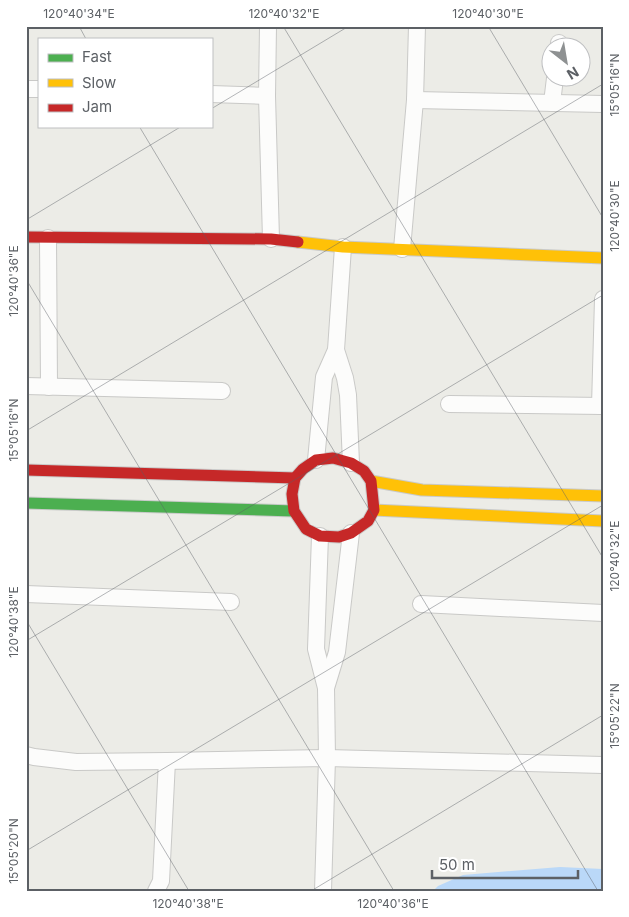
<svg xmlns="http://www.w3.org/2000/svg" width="629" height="917" viewBox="0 0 629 917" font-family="Inter,sans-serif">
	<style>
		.water { fill: #bad8f8 }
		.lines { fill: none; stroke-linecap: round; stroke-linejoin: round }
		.street-casing { stroke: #c9c9c7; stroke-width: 18 }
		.fast-casing { stroke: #c9cac9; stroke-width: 13 }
		.slow-casing { stroke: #c9cac9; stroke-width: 13 }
		.jam-casing { stroke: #c9cac9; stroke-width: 13 }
		.street { stroke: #fcfcfb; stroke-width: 16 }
		.fast { stroke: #4caf50; stroke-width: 11 }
		.slow { stroke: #ffc107; stroke-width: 11 }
		.jam { stroke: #c62828; stroke-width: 11 }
		.ticks { fill: none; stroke: #5c6065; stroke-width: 1; stroke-opacity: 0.45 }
		.neatline { fill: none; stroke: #5c6065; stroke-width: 2 }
		.ticks-label { font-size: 12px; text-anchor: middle; fill: #5c6065 }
	</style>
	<rect width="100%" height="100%" fill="#ecece7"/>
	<polygon class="water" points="560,867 603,869 603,891 433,891 438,886 463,875"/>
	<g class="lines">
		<defs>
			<g id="street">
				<polyline points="268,26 267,96 271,239"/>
				<polyline points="559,48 559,43"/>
				<polyline points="26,89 39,89"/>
				<polyline points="211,94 267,96"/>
				<polyline points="415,100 603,104"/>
				<polyline points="552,103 555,78"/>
				<polyline points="48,238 49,387"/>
				<polyline points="402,249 415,100 417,26"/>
				<polyline points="336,350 345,378 348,395 351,463"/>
				<polyline points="26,386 222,391"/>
				<polyline points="449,404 603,406"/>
				<polyline points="600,406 603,299"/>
				<polyline points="316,460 324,377 336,350 343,247"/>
				<polyline points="320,536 316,649 326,688 327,758 323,891"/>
				<polyline points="26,594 231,602"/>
				<polyline points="421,604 603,613"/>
				<polyline points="326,688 337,652 351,533"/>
				<polyline points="26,755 34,757 76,762 167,761 327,758 603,765"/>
				<polyline points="156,891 161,881 167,761"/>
			</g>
			<polyline id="fast" points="26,503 294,511"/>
			<g id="slow">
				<polyline points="298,242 343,247 603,258"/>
				<polyline points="371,481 422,490 603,496"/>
				<polyline points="374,510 603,521"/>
			</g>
			<g id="jam">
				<polyline points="26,237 271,239 298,242"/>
				<polygon points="333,458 351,463 364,471 371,481 374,510 368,521 351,533 339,537 320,536 306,529 294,511 292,494 295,478 303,469 316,460"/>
				<polyline points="26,470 295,478"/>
			</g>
		</defs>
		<use href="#street" class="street-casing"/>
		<use href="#fast" class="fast-casing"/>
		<use href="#slow" class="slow-casing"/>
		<use href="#jam" class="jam-casing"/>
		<use href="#street" class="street"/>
		<use href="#fast" class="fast"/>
		<use href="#slow" class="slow"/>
		<use href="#jam" class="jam"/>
	</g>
	<path class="ticks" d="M79,26L86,39M283,26L603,558M488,26L603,218M211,109L349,26M139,126L598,891M26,220L182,126M26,279L394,891M26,431L603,84M26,620L189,891M26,641L603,295M26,851L603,505M311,891L603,715"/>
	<rect width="629" height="917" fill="none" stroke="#ffffff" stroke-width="55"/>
	<rect x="38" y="38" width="175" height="90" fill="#ffffff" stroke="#bebfc1"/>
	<rect x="48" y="54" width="25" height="8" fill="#4caf50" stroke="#bebfc1"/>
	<text x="82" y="62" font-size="15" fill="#5c6065">Fast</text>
	<rect x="48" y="79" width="25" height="8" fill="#ffc107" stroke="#bebfc1"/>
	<text x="82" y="88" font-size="15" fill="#5c6065">Slow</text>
	<rect x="48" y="104" width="25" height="8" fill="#c62828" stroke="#bebfc1"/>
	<text x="82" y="112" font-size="15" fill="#5c6065">Jam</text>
	<g transform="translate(566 62) rotate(149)"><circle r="24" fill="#ffffff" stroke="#bebfc1"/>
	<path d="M0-4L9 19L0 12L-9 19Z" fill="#8e9192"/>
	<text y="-8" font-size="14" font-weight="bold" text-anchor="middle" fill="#5c6065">N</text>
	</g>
	<path d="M432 870v8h146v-8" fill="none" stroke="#5c6065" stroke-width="2.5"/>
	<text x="439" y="870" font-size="15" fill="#5c6065" stroke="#ffffff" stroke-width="4" paint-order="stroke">50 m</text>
	<rect x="28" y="28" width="574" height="862" class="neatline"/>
	<g class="ticks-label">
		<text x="79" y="18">120°40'34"E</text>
		<text x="284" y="18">120°40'32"E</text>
		<text x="488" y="18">120°40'30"E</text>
		<text transform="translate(615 85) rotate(-90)" y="4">15°05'16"N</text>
		<text transform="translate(615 216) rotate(-90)" y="4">120°40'30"E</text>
		<text transform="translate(14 281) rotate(-90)" y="4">120°40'36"E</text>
		<text transform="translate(14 430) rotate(-90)" y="4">15°05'16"N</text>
		<text transform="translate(615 556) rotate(-90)" y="4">120°40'32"E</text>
		<text transform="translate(14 622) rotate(-90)" y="4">120°40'38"E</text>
		<text transform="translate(615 716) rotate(-90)" y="4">15°05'22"N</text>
		<text transform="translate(14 851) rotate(-90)" y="4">15°05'20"N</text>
		<text x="188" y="908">120°40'38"E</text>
		<text x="393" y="908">120°40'36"E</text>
	</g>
</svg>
